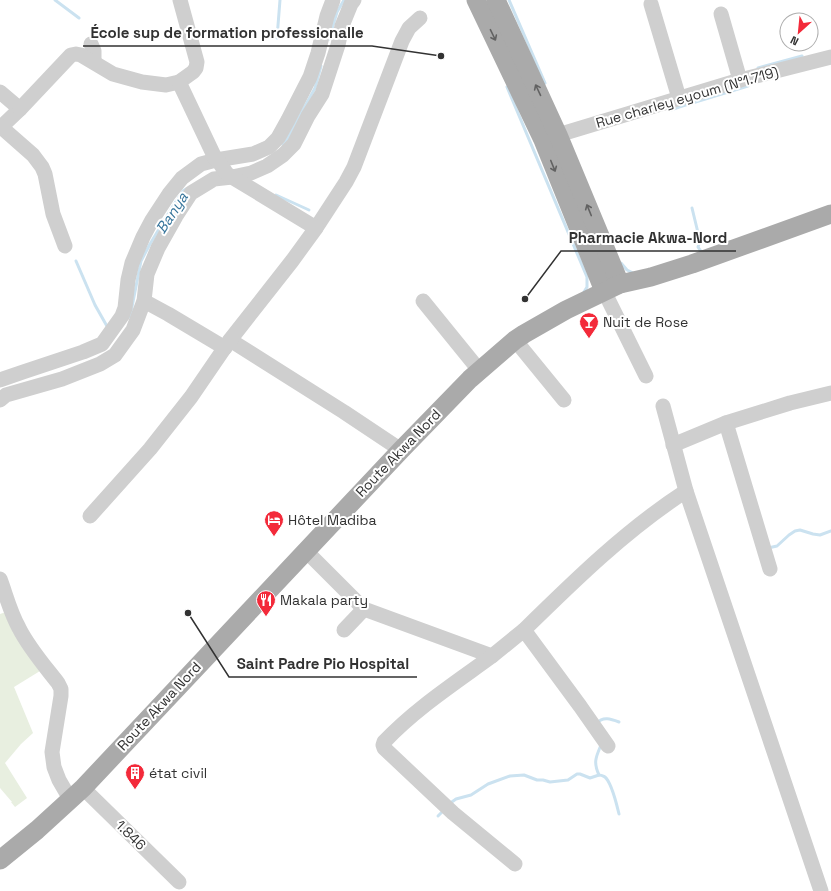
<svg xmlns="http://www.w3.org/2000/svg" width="831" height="891" viewBox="0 0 831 891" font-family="'Space Grotesk',sans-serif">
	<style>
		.green { fill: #e8efe0 }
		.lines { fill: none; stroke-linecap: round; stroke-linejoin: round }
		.stream { stroke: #cbe2f0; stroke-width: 3 }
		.minor { stroke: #cfcfcf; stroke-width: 15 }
		.major { stroke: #aaa; stroke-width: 19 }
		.oneway { stroke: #626262 }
		.labels { text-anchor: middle; stroke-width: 4; stroke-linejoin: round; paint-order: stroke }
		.street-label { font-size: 14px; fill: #323232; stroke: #fff }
		.poi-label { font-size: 14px; fill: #323232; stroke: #fff; text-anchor: start }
		.water-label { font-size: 15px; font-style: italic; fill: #38769c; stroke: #fff }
		.leader { fill: none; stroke: #323232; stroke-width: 1.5 }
		.callout-dot { fill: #323232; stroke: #fff; stroke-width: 1.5 }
		.callout-label { font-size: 15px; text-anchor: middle; font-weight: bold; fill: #323232; stroke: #fff; stroke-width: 4; stroke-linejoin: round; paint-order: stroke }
	</style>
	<rect width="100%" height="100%" fill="#fff"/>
	<polygon class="green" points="6,612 40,671 14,687 33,733 21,744 5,763 27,798 15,807 11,802 12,802 0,788 0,614"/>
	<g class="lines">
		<g class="stream">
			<polyline points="55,0 79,18"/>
			<polyline points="509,0 545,83"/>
			<polyline points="277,38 280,0"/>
			<polyline points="329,39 337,12 344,0"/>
			<polyline points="758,68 802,56"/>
			<polyline points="507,87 587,277 587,287 584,292"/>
			<polyline points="671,110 679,107 748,86"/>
			<polyline points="283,145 285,143 315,88 321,66"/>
			<polyline points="276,195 309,210"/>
			<polyline points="692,208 700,241 698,247 702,253"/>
			<polyline points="76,261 95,305 108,328"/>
			<polyline points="621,263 627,270 633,273"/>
			<polyline points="130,317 141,261 150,244 173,206 183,191 186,189"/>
			<polyline points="768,548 777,546 789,535 795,531 800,530 813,534 820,535 831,531"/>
			<path d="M597,723C603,716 611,719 619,722"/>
			<path d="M601,745C596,757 593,762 599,775C602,775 603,776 605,777C612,783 617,806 619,814"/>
			<polyline points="449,804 456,799 471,795 488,784 510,776 524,775 537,780 543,780 550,782 568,780 577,774 580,774 590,778 599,775"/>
			<polyline points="438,816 444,810"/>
		</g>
		<g class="minor">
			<polyline points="651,4 679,98"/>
			<polyline points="721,14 740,80"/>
			<polyline points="91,44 94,51 94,62"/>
			<polyline points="0,92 20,109 0,128"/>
			<polyline points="20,109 71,55 76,54 81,55 113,74 142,82 166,85 179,82 193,72 196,68 197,62 180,0"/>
			<polyline points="1,127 33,155 42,167 45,174 53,214 65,246"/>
			<polyline points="548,138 558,135 740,80 831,57"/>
			<polyline points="316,228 346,182 354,167 402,41 409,28 420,18"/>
			<polyline points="604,291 646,376"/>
			<polyline points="144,301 168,314 225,348"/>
			<polyline points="423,301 479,370"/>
			<polyline points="230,340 344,412 401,450"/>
			<polyline points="515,340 564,400"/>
			<polyline points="0,380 23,372 83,352 102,344 122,316 125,308 128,280 132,263 143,237 152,220 169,194 182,178 201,164 216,160 253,154 269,147 278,138 288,120 310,77 318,53 327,16 333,0"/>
			<polyline points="0,400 6,395 62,379 100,364 115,355 133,330 144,301 147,274 158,248 176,216 191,193 214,179 232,177 251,173 267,166 283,155 294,144 308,116 322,94 338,45 342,26 351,4 354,0"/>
			<polyline points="663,406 686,491 821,891"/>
			<polyline points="726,423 770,569"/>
			<polyline points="673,445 726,423 790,403 831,393"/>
			<polyline points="90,516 150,449 191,397 230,340 292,261 316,228 227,174 219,162 216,160 179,82"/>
			<polyline points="306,551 364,609 492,656 524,630 580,706 608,746"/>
			<path d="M0,579C6,595 10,612 19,628C29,648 44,665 58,683L61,689V696L52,752L54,767L59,780L70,799"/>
			<polyline points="344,630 364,609"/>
			<path d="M524,630C575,580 626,530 686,491"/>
			<path d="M492,656C455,683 415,709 384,742L383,745L384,748L453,813L515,864"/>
			<polyline points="83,788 179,882"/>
		</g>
		<g class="major">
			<polyline points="476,0 543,140 604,291"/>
			<polyline points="496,0 558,135 620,284"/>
			<polyline points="0,860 37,830 83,788 401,450 470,379 515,340 524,334 566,310 620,284 651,277 692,264 831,214"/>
		</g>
	</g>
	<defs><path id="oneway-shaft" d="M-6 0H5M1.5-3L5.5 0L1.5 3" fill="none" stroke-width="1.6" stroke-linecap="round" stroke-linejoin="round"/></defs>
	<g class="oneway">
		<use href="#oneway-shaft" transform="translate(493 35) rotate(64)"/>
		<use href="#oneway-shaft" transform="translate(538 90) rotate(-115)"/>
		<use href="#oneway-shaft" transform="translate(553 166) rotate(68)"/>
		<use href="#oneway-shaft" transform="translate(589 210) rotate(-112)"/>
	</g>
	<defs>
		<symbol id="bar-pin" viewBox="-11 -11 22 30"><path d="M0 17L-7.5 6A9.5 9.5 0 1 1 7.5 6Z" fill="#f32a3a" stroke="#fff"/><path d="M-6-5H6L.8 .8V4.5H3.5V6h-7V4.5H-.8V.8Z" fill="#fff"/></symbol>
		<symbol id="hotel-pin" viewBox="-11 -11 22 30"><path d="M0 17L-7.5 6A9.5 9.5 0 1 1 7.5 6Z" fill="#f32a3a" stroke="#fff"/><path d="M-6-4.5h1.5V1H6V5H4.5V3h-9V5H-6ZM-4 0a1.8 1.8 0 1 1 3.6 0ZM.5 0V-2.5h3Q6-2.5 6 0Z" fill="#fff"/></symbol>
		<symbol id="restaurant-pin" viewBox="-11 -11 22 30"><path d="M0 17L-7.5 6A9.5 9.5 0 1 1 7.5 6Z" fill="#f32a3a" stroke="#fff"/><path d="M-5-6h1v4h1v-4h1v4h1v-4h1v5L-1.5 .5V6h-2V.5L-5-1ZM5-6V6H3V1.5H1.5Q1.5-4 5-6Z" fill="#fff"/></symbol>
		<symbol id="building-pin" viewBox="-11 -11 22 30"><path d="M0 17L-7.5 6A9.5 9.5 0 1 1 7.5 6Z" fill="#f32a3a" stroke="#fff"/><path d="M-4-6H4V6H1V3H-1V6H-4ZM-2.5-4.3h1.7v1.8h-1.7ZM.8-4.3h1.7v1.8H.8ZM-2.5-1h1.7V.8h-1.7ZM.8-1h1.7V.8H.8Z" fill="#fff"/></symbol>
	</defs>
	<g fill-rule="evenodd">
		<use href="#bar-pin" x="578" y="311" width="22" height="30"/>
		<use href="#hotel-pin" x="263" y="509" width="22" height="30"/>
		<use href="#restaurant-pin" x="255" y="589" width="22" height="30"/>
		<use href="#building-pin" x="124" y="762" width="22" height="30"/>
	</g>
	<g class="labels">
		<g class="street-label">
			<text transform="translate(687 97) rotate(-16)" y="5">Rue charley eyoum (N°1.719)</text>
			<text transform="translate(398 453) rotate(-46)" y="5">Route Akwa Nord</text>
			<text transform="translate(159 706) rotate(-47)" y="5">Route Akwa Nord</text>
			<text transform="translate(131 835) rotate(44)" y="5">1.846</text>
		</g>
		<g class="poi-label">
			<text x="603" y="327">Nuit de Rose</text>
			<text x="288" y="525">Hôtel Madiba</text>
			<text x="280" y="605">Makala party</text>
			<text x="149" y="778">état civil</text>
		</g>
		<g class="water-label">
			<text transform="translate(172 213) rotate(-57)" y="5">Banya</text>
		</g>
	</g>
	<path class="leader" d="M441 56L372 46H83M525 299L561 251H736M188 613L229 677H417"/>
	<g class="callout-dot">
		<circle cx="441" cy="56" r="4"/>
		<circle cx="525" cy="299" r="4"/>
		<circle cx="188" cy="613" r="4"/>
	</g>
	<g class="callout-label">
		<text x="227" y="38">École sup de formation professionalle</text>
		<text x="648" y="243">Pharmacie Akwa-Nord</text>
		<text x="323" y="669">Saint Padre Pio Hospital</text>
	</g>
	<g transform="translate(799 32) rotate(207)"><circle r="19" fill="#ffffff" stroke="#adadad"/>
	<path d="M0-3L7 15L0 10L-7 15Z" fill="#f32a3a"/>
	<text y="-6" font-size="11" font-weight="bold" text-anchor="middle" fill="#323232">N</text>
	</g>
</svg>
